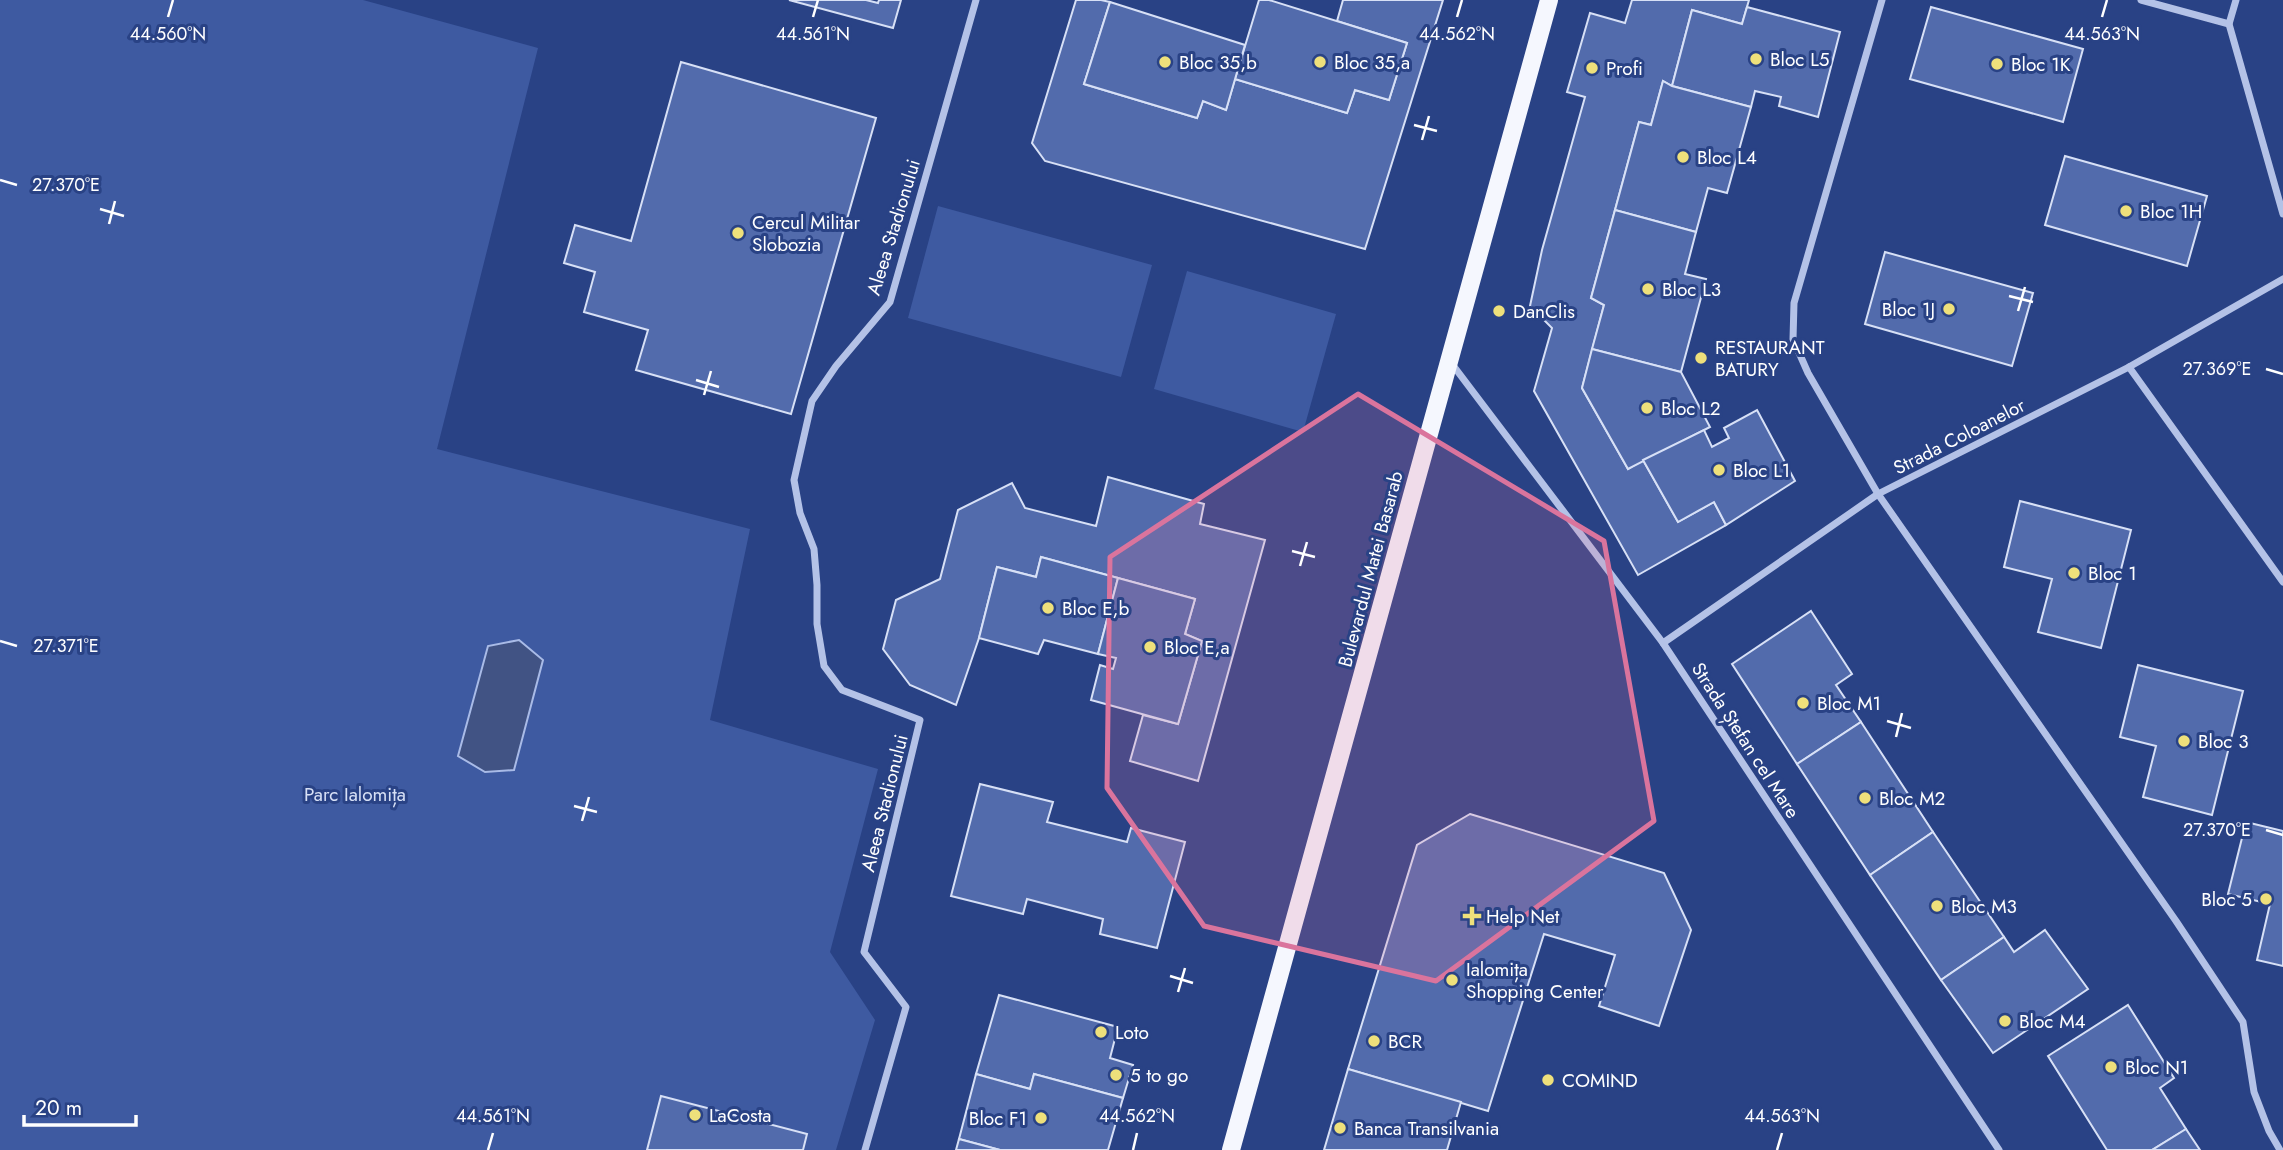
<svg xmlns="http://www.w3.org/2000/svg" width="2283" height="1150" viewBox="0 0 2283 1150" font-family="Jost,sans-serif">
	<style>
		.green { fill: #3e5aa1 }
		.water { fill: #415384; stroke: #a9bbe7; stroke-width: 2 }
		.building { fill: #526bac; stroke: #d7e0f6; stroke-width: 2 }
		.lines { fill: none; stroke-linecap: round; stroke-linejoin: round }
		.street { stroke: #b4c2e7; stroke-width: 7 }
		.primary { stroke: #f5f7fe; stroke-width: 18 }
		.marked { fill: #da749d; fill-opacity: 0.2; stroke: #da749d; stroke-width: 5; stroke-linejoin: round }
		.ticks { fill: none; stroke: #fff; stroke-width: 2.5 }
		.poi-dot { fill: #eee07b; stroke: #294285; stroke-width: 2.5 }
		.labels { text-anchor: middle; stroke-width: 6; stroke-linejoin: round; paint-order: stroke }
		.poi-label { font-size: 19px; fill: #fff; stroke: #294285; text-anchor: start }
		.street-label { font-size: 19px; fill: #fff; stroke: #294285 }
		.park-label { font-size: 19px; fill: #d7e0f6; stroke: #294285 }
		.ticks-label { font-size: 18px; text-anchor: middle; fill: #fff; stroke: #294285; stroke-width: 6; stroke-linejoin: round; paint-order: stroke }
	</style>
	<rect width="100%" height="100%" fill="#294285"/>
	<g class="green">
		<polygon points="0,0 363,0 538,48 437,449 750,529 710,720 878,769 830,952 875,1020 836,1150 0,1150"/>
		<polygon points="938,206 1152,265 1121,377 908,318"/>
		<polygon points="1187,271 1336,314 1303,432 1154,389"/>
	</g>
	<polygon class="water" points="519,640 543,660 514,770 485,772 458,756 488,646"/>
	<g class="building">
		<polygon points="789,0 866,0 878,3 879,0 901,0 893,28"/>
		<polygon points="1076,0 1101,0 1110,2 1084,84 1197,118 1203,101 1226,110 1235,79 1347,113 1355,90 1389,100 1407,43 1337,21 1343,0 1443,0 1365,249 1045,161 1032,143"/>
		<polygon points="1259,0 1269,0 1407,43 1389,100 1355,90 1347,113 1235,79"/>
		<polygon points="1632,0 1749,0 1742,24 1692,10 1672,86 1663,81 1651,125 1639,122 1591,298 1604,305 1582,388 1628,469 1643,460 1678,522 1714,502 1726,525 1638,575 1534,391 1552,328 1530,306 1542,250 1585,97 1567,92 1590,13 1625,23"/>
		<polygon points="1110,2 1245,45 1226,110 1203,101 1197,118 1084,84"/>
		<polygon points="1747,7 1840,32 1818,117 1779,106 1781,97 1755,91 1751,107 1672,86 1692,10 1742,24"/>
		<polygon points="1931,7 2083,49 2063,122 1910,79"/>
		<polygon points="681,62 876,118 791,414 636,370 648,330 584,312 595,272 564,263 575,225 631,241"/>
		<polygon points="1663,81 1672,86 1751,107 1727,193 1708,188 1696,232 1615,210 1639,122 1651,125"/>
		<polygon points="2065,156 2207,196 2187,266 2045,225"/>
		<polygon points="1615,210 1696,232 1685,274 1706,279 1681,372 1592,349 1604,305 1591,298"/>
		<polygon points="1885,252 2033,293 2012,366 1865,324"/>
		<polygon points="1592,349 1681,372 1710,427 1628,469 1582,388"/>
		<polygon points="1757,410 1795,481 1726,525 1714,502 1678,522 1643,460 1704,430 1712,447 1729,438 1724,428"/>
		<polygon points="1108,477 1204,504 1200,524 1265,540 1198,781 1130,761 1143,715 1178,724 1202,641 1185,634 1195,599 1041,557 1036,577 997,567 979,638 956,705 910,685 883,649 896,600 940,579 958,510 1012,483 1025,508 1096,526"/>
		<polygon points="2020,501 2131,530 2101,648 2038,632 2052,579 2004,567"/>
		<polygon points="1041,557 1118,578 1098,654 1044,640 1038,654 979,638 997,567 1036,577"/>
		<polygon points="1118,578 1195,599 1185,634 1202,641 1178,724 1091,700 1100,665 1113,669 1116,658 1098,654"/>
		<polygon points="1811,611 1852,674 1836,685 1861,722 1797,764 1732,664"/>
		<polygon points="2138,665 2243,691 2212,815 2143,797 2156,746 2120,737"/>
		<polygon points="1861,722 1933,832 1870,875 1797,764"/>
		<polygon points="980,784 1053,802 1047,822 1127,842 1131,828 1185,842 1157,948 1100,934 1103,919 1027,899 1023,914 951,896"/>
		<polygon points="1470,814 1664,873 1691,930 1659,1026 1599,1006 1615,955 1544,934 1488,1111 1348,1069 1417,845"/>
		<polygon points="2246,822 2283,831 2283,966 2257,960 2270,904 2228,894"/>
		<polygon points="1933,832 2004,937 1941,980 1870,875"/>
		<polygon points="2045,930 2088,989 1993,1053 1941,980 2004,937 2014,952"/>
		<polygon points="999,995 1118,1027 1110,1058 1133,1065 1123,1098 1034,1074 1030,1089 976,1074"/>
		<polygon points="2128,1005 2174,1078 2160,1088 2186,1129 2152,1150 2107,1150 2048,1056"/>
		<polygon points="1348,1069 1461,1102 1447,1150 1324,1150"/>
		<polygon points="976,1074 1030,1089 1034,1074 1123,1098 1108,1150 1000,1150 959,1139"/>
		<polygon points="661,1096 807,1134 803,1150 647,1150"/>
		<polygon points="2186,1129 2200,1150 2152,1150"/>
		<polygon points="959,1139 1000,1150 956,1150"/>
	</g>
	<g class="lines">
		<g class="street">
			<polyline points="1882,0 1794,303 1793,339 1808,373 1878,494 2176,921 2243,1022 2254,1092 2269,1131 2280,1150"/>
			<polyline points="2141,0 2229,24"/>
			<polyline points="2236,0 2229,24 2283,214"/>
			<polyline points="1452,364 1663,643 1999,1150"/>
			<polyline points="2129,367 2283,582"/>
			<polyline points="1663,643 1878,494 2129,367 2283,279"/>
			<polyline points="865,1150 906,1007 864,952 920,720 842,690 824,666 817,624 817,585 814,549 800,513 794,480 812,401 836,366 890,302 976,0"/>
		</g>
		<polyline class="primary" points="1231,1150 1549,0"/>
	</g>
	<path class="marked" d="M1358,394L1604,541L1654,821L1436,981L1204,926L1107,788L1110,557Z"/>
	<path class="ticks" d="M168,17L173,0M813,17L818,0M1457,17L1462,0M2102,17L2107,0M1414,125L1437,131M1422,140L1429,116M0,180L17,185M100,209L124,216M109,224L115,201M2009,296L2033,302M2018,311L2025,287M2266,369L2283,374M696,380L719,387M704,395L711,371M1292,551L1315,557M1300,566L1307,542M0,641L17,646M1887,721L1911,728M1896,737L1902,713M574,806L597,812M582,821L589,797M2266,830L2283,835M1170,976L1193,983M1178,992L1185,968M488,1150L493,1133M1133,1150L1137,1133M1777,1150L1782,1133"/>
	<g class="poi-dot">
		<circle cx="1756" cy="59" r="7"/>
		<circle cx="1165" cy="62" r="7"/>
		<circle cx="1320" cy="62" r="7"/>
		<circle cx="1997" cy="64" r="7"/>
		<circle cx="1592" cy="68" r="7"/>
		<circle cx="1683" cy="157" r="7"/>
		<circle cx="2126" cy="211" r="7"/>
		<circle cx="738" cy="233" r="7"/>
		<circle cx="1648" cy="289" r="7"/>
		<circle cx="1949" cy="309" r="7"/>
		<circle cx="1499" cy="311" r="7"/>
		<circle cx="1701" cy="358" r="7"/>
		<circle cx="1647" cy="408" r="7"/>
		<circle cx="1719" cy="470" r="7"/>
		<circle cx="2074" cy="573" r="7"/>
		<circle cx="1048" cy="608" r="7"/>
		<circle cx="1150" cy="647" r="7"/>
		<circle cx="1803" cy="703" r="7"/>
		<circle cx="2184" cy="741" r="7"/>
		<circle cx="1865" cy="798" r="7"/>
		<circle cx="2266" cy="899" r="7"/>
		<circle cx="1937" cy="906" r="7"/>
		<path d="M1468.5 905.5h7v7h7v7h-7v7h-7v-7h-7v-7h7z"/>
		<circle cx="1452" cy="980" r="7"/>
		<circle cx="2005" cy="1021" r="7"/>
		<circle cx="1101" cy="1032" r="7"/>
		<circle cx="1374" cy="1041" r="7"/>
		<circle cx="2111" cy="1067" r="7"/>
		<circle cx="1116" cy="1075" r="7"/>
		<circle cx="1548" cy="1080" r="7"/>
		<circle cx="695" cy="1115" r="7"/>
		<circle cx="1041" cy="1118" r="7"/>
		<circle cx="1340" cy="1128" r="7"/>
	</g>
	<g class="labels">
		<g class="poi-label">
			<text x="1770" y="66">Bloc L5</text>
			<text x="1179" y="69">Bloc 35,b</text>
			<text x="1334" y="69">Bloc 35,a</text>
			<text x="2011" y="71">Bloc 1K</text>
			<text x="1606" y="75">Profi</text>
			<text x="1697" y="164">Bloc L4</text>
			<text x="2140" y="218">Bloc 1H</text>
			<text x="752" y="229">Cercul Militar<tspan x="752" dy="22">Slobozia</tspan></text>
			<text x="1662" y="296">Bloc L3</text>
			<text x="1935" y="316" text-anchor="end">Bloc 1J</text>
			<text x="1513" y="318">DanClis</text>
			<text x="1715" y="354">RESTAURANT<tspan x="1715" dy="22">BATURY</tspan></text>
			<text x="1661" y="415">Bloc L2</text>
			<text x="1733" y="477">Bloc L1</text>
			<text x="2088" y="580">Bloc 1</text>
			<text x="1062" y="615">Bloc E,b</text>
			<text x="1164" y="654">Bloc E,a</text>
			<text x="1817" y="710">Bloc M1</text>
			<text x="2198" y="748">Bloc 3</text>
			<text x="1879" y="805">Bloc M2</text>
			<text x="2252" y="906" text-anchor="end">Bloc 5</text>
			<text x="1951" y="913">Bloc M3</text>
			<text x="1486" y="923">Help Net</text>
			<text x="1466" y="976">Ialomița<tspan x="1466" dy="22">Shopping Center</tspan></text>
			<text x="2019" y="1028">Bloc M4</text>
			<text x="1115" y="1039">Loto</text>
			<text x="1388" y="1048">BCR</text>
			<text x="2125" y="1074">Bloc N1</text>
			<text x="1130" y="1082">5 to go</text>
			<text x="1562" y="1087">COMIND</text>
			<text x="709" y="1122">LaCosta</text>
			<text x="1027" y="1125" text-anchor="end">Bloc F1</text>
			<text x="1354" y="1135">Banca Transilvania</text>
		</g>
		<g class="street-label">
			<text transform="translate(893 227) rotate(-73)" y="7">Aleea Stadionului</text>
			<text transform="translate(1959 436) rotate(-27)" y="7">Strada Coloanelor</text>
			<text transform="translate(1370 569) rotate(-75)" y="7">Bulevardul Matei Basarab</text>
			<text transform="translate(1746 740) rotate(57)" y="7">Strada Ștefan cel Mare</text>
			<text transform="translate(884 803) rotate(-76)" y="7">Aleea Stadionului</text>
		</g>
		<g class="park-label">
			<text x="355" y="801">Parc Ialomița</text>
		</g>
	</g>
	<g class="ticks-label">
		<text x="168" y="40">44.560°N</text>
		<text x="813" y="40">44.561°N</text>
		<text x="1457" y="40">44.562°N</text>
		<text x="2102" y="40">44.563°N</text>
		<text x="66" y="191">27.370°E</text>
		<text x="2217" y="375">27.369°E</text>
		<text x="66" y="652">27.371°E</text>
		<text x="2217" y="836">27.370°E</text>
		<text x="493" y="1122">44.561°N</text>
		<text x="1137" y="1122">44.562°N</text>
		<text x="1782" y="1122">44.563°N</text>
	</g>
	<path d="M24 1115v10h112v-10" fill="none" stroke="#ffffff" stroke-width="3.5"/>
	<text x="35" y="1115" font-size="21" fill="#ffffff" stroke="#294285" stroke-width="5" paint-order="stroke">20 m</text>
</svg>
